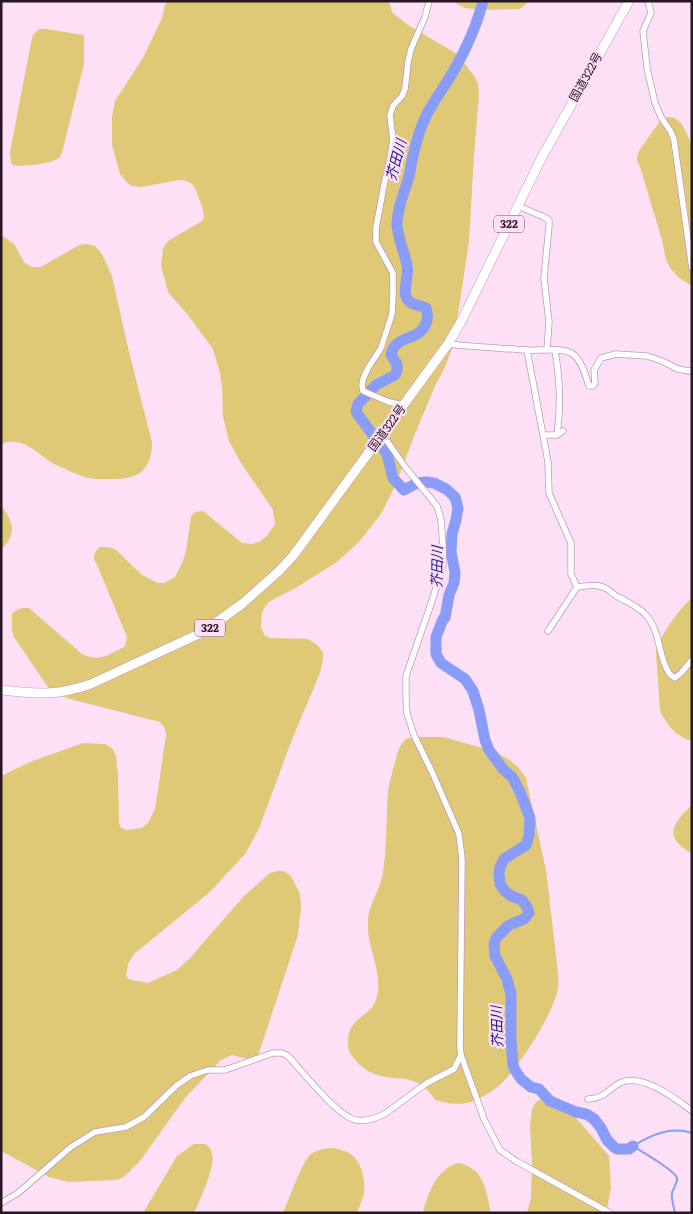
<svg xmlns="http://www.w3.org/2000/svg" width="693" height="1214" viewBox="0 0 693 1214" font-family="Literata,'Noto Sans JP',serif">
	<style>
		.green { fill: #dfc876 }
		.lines { fill: none; stroke-linecap: round; stroke-linejoin: round }
		.stream { stroke: #899cfa; stroke-width: 2 }
		.river { stroke: #899cfa; stroke-width: 11 }
		.minor-casing { stroke: #c497bb; stroke-width: 7 }
		.trunk-casing { stroke: #c497bb; stroke-width: 10 }
		.minor { stroke: #fff; stroke-width: 5.5 }
		.trunk { stroke: #fff; stroke-width: 9 }
		.labels { text-anchor: middle; stroke-width: 4.5; stroke-linejoin: round; paint-order: stroke }
		.shield { fill: #fde0f6; stroke: #675362; stroke-width: 1 }
		.shield-label { font-size: 11px; font-weight: bold; fill: #271623 }
		.street-label { font-size: 12px; fill: #271623; stroke: #fde0f6 }
		.water-label { font-size: 14px; font-style: italic; fill: #1f1884; stroke: #fde0f6 }
	</style>
	<rect width="100%" height="100%" fill="#fde0f6"/>
	<g class="green">
		<path d="M166,1H389L392,12L408,25L457,54L475,77L478,84L479,95L474,155L469,242L453,346L445,367L435,386L413,439L396,484L381,514L359,542L337,562L294,589L272,600L267,604L262,612L261,627L265,636L271,638L308,639L317,645L323,652V659L320,673L291,742L260,826L254,838L245,854L210,892L134,954L128,964L126,975L127,978L131,980L148,983L177,970L190,958L243,897L270,873L278,871H284L291,876L300,894L301,907L298,935L259,1053L256,1059L251,1060L232,1055L221,1060L185,1098L140,1161L124,1177L116,1180L69,1182L49,1177L1,1151V776L30,762L83,743L105,744L112,748L116,756L118,775L119,823L121,828L127,830L142,828L148,823L155,809L166,736L165,728L160,722L70,699L58,695L50,690L14,637L12,631V614C18,608 22,608 29,608L82,654L86,656L97,658L106,656L124,647L126,643L127,637L97,565C92,557 93,553 100,547H106L115,549L142,575L158,583H164L175,577L183,561L186,551L191,516L195,512L203,511L242,543L252,544L259,542L267,536L275,524L273,510L241,463L229,441L223,417L222,387L220,373L213,349L188,315L168,292L161,266L163,248L168,241L202,221L204,217L202,206L195,188L191,183L183,180H180L141,187L132,186L127,183L120,174L112,145V117L115,101L143,58L162,18Z"/>
		<polygon points="455,1 529,1 520,9 481,10 465,8 457,4"/>
		<path d="M39,29H46L84,35V64L63,149C62,153 61,157 57,159C53,163 19,168 14,165C13,165 12,164 11,163L10,152L31,43L33,35Z"/>
		<path d="M669,117C683,118 687,135 692,146V286L679,278L671,269L666,260L662,240L641,170L637,160L638,152L661,120L665,118Z"/>
		<path d="M1,235L14,244L24,262L31,267H41L79,245L86,244L95,246L102,254L112,276L129,352L152,442C152,473 136,480 107,479C101,479 94,479 88,478C77,475 66,469 56,465C45,459 35,449 24,444C16,441 8,441 1,444Z"/>
		<path d="M1,505C14,523 17,534 1,550Z"/>
		<path d="M692,598V741C677,738 666,724 660,711L656,653C657,639 680,608 692,598Z"/>
		<path d="M420,737H443L494,751L508,759L518,767L526,778L546,870L558,973C558,978 559,983 558,988C555,1012 515,1074 496,1088C490,1093 482,1097 476,1100C463,1106 448,1104 435,1100C429,1089 417,1080 405,1079C401,1078 397,1079 394,1078C380,1077 365,1072 357,1062C355,1059 351,1056 350,1053C348,1050 348,1045 348,1042C348,1017 370,1017 376,1000C384,976 369,952 368,929C366,905 380,894 383,872C387,845 386,819 388,793C389,782 392,773 395,763C397,756 398,748 403,742C407,737 414,737 420,737Z"/>
		<path d="M692,805V854C663,837 672,824 692,805Z"/>
		<polygon points="543,1098 557,1101 563,1103 609,1156 611,1188 606,1213 527,1213 531,1198 532,1166 530,1125 532,1109 536,1102"/>
		<path d="M194,1144H205C208,1146 211,1149 212,1153C216,1166 200,1200 194,1213H143L177,1156Z"/>
		<path d="M330,1148C352,1149 363,1162 364,1183C364,1187 365,1191 364,1194C362,1201 359,1207 357,1213H283C288,1202 303,1159 311,1154C317,1150 324,1149 330,1148Z"/>
		<path d="M459,1163C485,1169 486,1191 491,1213H423C427,1194 438,1167 459,1163Z"/>
	</g>
	<g class="lines">
		<path class="stream" d="M675,1213C674,1207 671,1199 672,1193C673,1188 678,1183 677,1178C675,1170 642,1152 633,1146C651,1135 670,1126 692,1133"/>
		<path class="river" d="M483,1C477,25 465,51 453,72C445,86 434,100 427,114C417,134 413,155 409,176C405,192 397,207 397,224C398,239 404,251 407,265C410,276 400,294 409,301C414,306 421,305 426,308C428,313 428,315 427,320C422,343 395,333 391,355L397,364V371L395,375L376,385L358,404L356,412L387,454L393,478L404,490L417,483L426,482L434,483L446,489L455,497L458,508L456,520L452,534L451,552L455,572L454,583L449,595L445,618L443,619L436,637V654L441,663L465,679L473,691L479,710L485,740L489,750L503,769L513,778L520,792L530,818L529,836L526,845L504,859L500,867L499,874L500,884L505,891L511,896L522,900L527,907L529,913L524,919L509,925L496,938L494,944L495,956L507,979L511,994V1040L513,1065L515,1070L521,1079L531,1087L539,1089L550,1101L576,1112L586,1114L594,1119L601,1128L607,1140L614,1147L617,1149H629L633,1146"/>
		<defs>
			<g id="minor">
				<polyline points="648,1 651,13 643,31 647,68 655,103 661,117 671,132 674,140 692,268"/>
				<polyline points="518,206 542,216 549,220 549,226 544,278 549,322 547,350"/>
				<path d="M448,344C474,347 500,348 525,350C537,351 561,347 571,353C581,358 586,376 589,386H593L595,383L594,370L601,358L616,354L647,356L662,361L678,369L689,371L692,370"/>
				<polyline points="527,350 548,462 549,493 571,543 571,574 577,587"/>
				<path d="M555,350C560,381 561,404 557,435"/>
				<polyline points="403,405 389,402 363,391 362,385 363,379 368,368 381,348 392,314 393,294 393,273 376,242 376,228 384,185 390,158 393,140 390,115 393,106 402,96 405,89 408,62 411,49 425,17 429,1"/>
				<polyline points="382,434 406,468 437,506 441,520 443,546 443,564 433,598 406,676 406,699 407,714 414,735 432,772 459,834 462,859 460,1048 461,1055 484,1119 500,1150 516,1161 610,1213"/>
				<polyline points="543,435 557,435 563,431"/>
				<path d="M577,587C588,586 598,583 607,589C612,592 615,596 620,598C629,603 639,607 646,615C661,632 658,657 669,673C670,675 672,676 675,678L681,673L692,660"/>
				<polyline points="548,631 577,587"/>
				<path d="M588,1099C607,1098 608,1088 622,1082C644,1074 676,1099 692,1111"/>
				<path d="M1,1203L18,1193L71,1147L95,1132L126,1127L144,1117L176,1086L190,1076L208,1070H225L273,1053H282L288,1056C302,1071 337,1116 356,1120C366,1122 377,1118 386,1113L427,1083L454,1069L461,1055"/>
			</g>
			<path id="trunk" d="M1,690C36,694 57,696 91,684L203,632L242,604L279,571L293,556L448,344L462,320L542,157L629,1"/>
		</defs>
		<use href="#minor" class="minor-casing"/>
		<use href="#trunk" class="trunk-casing"/>
		<use href="#minor" class="minor"/>
		<use href="#trunk" class="trunk"/>
	</g>
	<g class="labels">
		<g class="shield">
			<rect x="494" y="215.5" width="30" height="17" rx="4"/>
			<rect x="195" y="619.5" width="30" height="17" rx="4"/>
		</g>
		<g class="shield-label">
			<text x="509" y="228">322</text>
			<text x="210" y="632">322</text>
		</g>
		<g class="street-label">
			<text transform="translate(586 77) rotate(-61)" y="4">国道322号</text>
			<text transform="translate(387 428) rotate(-54)" y="4">国道322号</text>
		</g>
		<g class="water-label">
			<text transform="translate(396 160) rotate(-75)" y="5">芥田川</text>
			<text transform="translate(437 567) rotate(-89)" y="5">芥田川</text>
			<text transform="translate(497 1027) rotate(-92)" y="5">芥田川</text>
		</g>
	</g>
	<rect width="693" height="1214" fill="none" stroke="#271623" stroke-width="5"/>
</svg>
